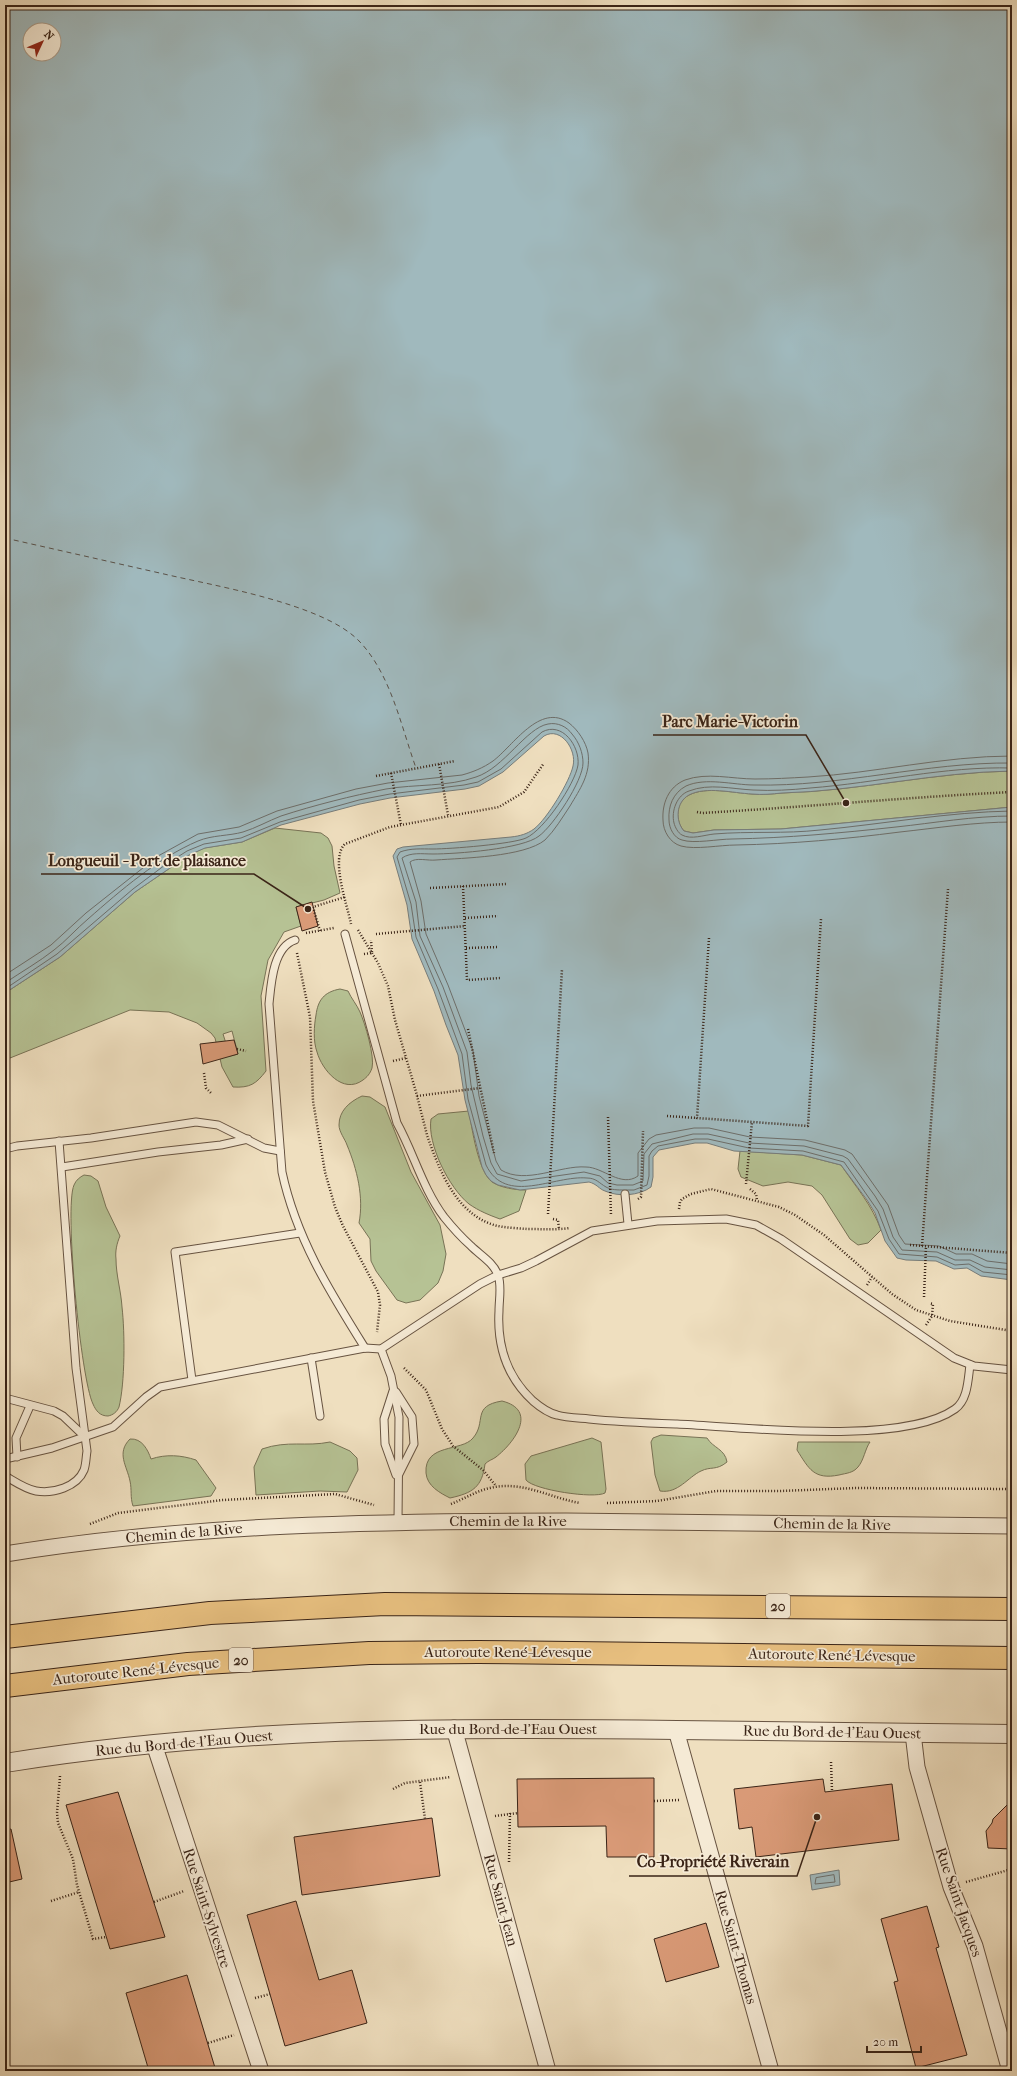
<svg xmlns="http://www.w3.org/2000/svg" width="1017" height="2076" viewBox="0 0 1017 2076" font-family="'IM FELL French Canon',serif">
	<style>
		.green { fill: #b6c294; stroke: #787356; fill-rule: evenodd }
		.water { fill: #a0b9bd; stroke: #777d7b; fill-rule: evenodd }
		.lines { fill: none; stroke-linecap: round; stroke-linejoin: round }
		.shore { stroke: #6d6e6a; stroke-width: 1 }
		.ferry { stroke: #595149; stroke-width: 1; stroke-dasharray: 5 4; stroke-linecap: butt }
		.building { fill: #d99a77; stroke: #3a2417 }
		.service-casing { stroke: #675341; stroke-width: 9 }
		.minor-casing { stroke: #675341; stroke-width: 17 }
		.tertiary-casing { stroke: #675341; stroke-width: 20 }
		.motorway-casing { stroke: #3a2417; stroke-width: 24 }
		.path { stroke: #3a2417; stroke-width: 2.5; stroke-dasharray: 1 2; stroke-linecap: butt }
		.service { stroke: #f5ead5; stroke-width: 7 }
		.minor { stroke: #f5ead5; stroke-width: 15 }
		.tertiary { stroke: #f5ead5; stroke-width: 18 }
		.motorway { stroke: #e8c080; stroke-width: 22 }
		.labels { text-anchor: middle; stroke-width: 3.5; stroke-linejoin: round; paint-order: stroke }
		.shield { fill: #f5ead5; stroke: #725f50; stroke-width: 1 }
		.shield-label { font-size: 14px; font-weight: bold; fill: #3a2417 }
		.street-label { font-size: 15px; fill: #3a2417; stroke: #f5ead5 }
		.leader { fill: none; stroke: #3a2417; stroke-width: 1.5 }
		.callout-dot { fill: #3a2417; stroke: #f5ead5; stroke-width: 1.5 }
		.callout-label { font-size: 16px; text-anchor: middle; font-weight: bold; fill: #3a2417; stroke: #f5ead5; stroke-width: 3.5; stroke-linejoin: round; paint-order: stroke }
	</style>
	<rect width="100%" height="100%" fill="#efdfbf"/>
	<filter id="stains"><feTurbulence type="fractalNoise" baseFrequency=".005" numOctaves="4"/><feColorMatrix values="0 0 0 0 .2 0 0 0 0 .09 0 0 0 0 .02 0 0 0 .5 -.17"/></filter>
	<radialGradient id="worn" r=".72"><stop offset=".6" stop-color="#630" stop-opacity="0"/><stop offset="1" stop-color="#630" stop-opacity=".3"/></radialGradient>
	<g class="green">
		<path d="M1012,771V807L781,829L714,830L693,833L684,831C675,821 675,802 689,795C706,786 733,793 752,794C762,795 772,794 782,793C859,791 935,772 1012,771Z"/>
		<path d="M275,828L321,833L328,838L332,846L334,866L340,893L324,900L296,907L301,926L284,932L268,960L261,996L266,1071C256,1084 250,1088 233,1087L222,1067L215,1038L211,1033L197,1023L169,1012L130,1010L5,1060V993L60,957L135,892L189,855L204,848L242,842ZM232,1031L238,1054L230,1056L223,1034Z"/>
		<path d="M340,989L348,991C351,998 357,1005 360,1012C365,1023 375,1057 372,1068C370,1074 367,1077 363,1080C343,1095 322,1070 317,1052C313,1041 314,1026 316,1015C318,1000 324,992 340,989Z"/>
		<path d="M362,1096L370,1097L385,1107L411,1172L440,1225L446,1254L443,1271L438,1283L420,1300L406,1303L397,1300L376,1271L371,1261L370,1239L359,1223C364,1197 357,1169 347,1145C345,1139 339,1132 339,1125C339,1111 349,1102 362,1096Z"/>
		<path d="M469,1111C472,1129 478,1171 492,1182C501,1188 516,1190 526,1190L519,1211L500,1219C489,1215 479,1211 469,1204C449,1188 427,1144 431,1119L438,1114Z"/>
		<path d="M740,1151L802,1155L841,1165C856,1187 872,1205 881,1230L868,1243L858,1245L850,1239L822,1195L812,1186L788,1182L763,1186L741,1177L738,1169Z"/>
		<path d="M84,1175L91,1176L98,1181L106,1207L120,1236C117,1243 115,1251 116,1259C116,1275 121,1291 122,1307C125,1333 125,1383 119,1407C117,1412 113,1415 108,1416C100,1416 96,1411 93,1404C81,1380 64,1208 74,1185C76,1180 80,1177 84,1175Z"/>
		<path d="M502,1401C538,1410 515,1442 496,1457C492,1460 489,1460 485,1464C482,1487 473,1493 450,1498C440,1493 427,1486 426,1473C424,1443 462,1452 473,1438C487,1422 471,1406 502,1401Z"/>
		<path d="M661,1435L707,1438C713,1448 725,1449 727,1462C716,1471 711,1466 701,1471C688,1477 678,1494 660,1491L655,1475L651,1442L653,1438Z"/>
		<path d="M592,1438L601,1442L606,1489L605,1493C594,1499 534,1490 526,1480L525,1464L531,1456Z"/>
		<path d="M130,1439C142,1438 148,1450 151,1459C166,1454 181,1455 196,1460L216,1488L211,1496L133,1506C130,1497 132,1490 130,1481C127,1466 116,1453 130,1439Z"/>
		<path d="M330,1442L350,1451L357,1458L358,1470L347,1492L320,1491L256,1495L254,1467L262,1449C288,1440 306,1447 330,1442Z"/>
		<path d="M798,1442H870C865,1449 864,1460 858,1467C853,1473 847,1473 839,1475C814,1480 809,1469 797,1450Z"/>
	</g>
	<g class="water">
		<path d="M5,5H1012V771C935,772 859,791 782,793C772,794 762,795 752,794C733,793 706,786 689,795C676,802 675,821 684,831L693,833L714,830L781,829L1012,807V1280L981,1276L967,1268L954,1269L936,1261L906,1260L897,1258L885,1241L875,1213L867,1200L841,1165L802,1155L734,1151L707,1143H695L659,1150L653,1157V1177L651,1187C639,1196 618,1197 605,1191C599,1189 597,1184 589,1182L520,1190L498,1185L491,1181L486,1175L482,1167L465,1100L458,1055L446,1025L434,991L412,939L407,905L393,856L397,849L403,847L511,837C520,836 527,834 534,829C547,819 570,781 573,766C577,750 561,726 544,736L503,772L479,786L465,789L390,798L360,804L281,825L242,842L205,848L189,855L135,892L60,957L5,993ZM30,30H54V54H30Z"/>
		<polygon points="839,1870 840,1885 812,1890 810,1875"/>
	</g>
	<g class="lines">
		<g class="shore">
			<path d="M1012,756C943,756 876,773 808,777C790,778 773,779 755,779C732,779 707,772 685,780C668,787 662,804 663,820C663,831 670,843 681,846C695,850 720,845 736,845C791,844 846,839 900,832C937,828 975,822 1012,822"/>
			<path d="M1012,763C926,762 841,787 754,785C733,785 706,777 686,786C673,793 668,806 669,820C669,828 674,838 682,840C694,844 718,839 732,839C787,838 841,833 896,827C934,823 973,816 1012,816"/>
			<path d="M1012,768C944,766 877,783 810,788C791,790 772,791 753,790C732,789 709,783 689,791C677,795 671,811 674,823C675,827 678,833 682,835C691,840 704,835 714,834C749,831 785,834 820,830C884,824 948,812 1012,811"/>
			<path d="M5,975L51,945L86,913L158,856L198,834L239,827L277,811L356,789L388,783L462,775C473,772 483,768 493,761C513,746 540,702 569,723C578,730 586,742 588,753C591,774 580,789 570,806C562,818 555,830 545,840C524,857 463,858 436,860C428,861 416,857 410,862L421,901L426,934L448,985L473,1051L479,1096L496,1161L501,1170C526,1185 560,1165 586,1167C603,1167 621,1188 638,1176V1153L649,1139L656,1135L694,1128H709L750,1137L805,1140L845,1150L852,1154L888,1205L899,1235L905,1244L939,1246L956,1254H972L987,1261L1012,1264"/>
			<path d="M5,983C21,972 39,962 54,950C66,941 76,929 88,919C121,890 158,858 198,841C212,835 229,836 243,832C256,828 268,821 281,816C315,805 351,796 386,789C415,784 448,787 476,777C504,768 526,728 548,724C558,722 567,727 572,734C579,742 583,753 583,763C583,781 553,826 539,836C523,849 456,854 433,854C422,854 411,852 402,858L416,902L420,936L443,987L467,1052L471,1085L483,1136L491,1163L497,1174L521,1181L584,1172L600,1176L608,1183L617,1185H633L643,1181L644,1154L652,1144L693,1134H708L749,1143L804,1146L843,1156L848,1159L875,1196L883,1209L893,1237L902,1250L937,1252L955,1260H970L985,1267L1012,1270"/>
			<path d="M5,989L57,954L133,889L165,865L187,851L204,844L241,838L280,822L359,800L390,794L464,785L478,782L501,769L542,732C562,721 580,746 578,765C575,784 544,830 526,838C513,844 450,849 433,849C421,849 411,848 400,852L397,857L411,904L416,937L438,989L462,1054L468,1099L486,1165C506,1206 554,1175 587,1178C596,1178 599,1183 606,1187C611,1190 618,1190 624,1190"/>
			<polyline points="626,1190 634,1190 647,1185 649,1176 649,1156 652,1151 658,1146 695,1139 708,1139 749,1148 803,1151 844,1162 878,1211 889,1239 899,1254 937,1257 955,1265 969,1264 983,1272 1012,1275"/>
			<polygon points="834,1875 835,1882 815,1884 816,1878"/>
		</g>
		<path class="ferry" d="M5,538C58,550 111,562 164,574C215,586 325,604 360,642C391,675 401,726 416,768"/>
	</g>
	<g class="building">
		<polygon points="312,902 318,926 302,931 296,907"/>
		<polygon points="234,1040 238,1054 203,1064 200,1044"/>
		<polygon points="654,1778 654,1857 607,1857 606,1826 518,1827 517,1779"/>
		<polygon points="823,1779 825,1792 892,1784 899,1840 756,1857 752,1827 739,1829 734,1789"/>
		<polygon points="118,1792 165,1937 110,1949 66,1805"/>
		<polygon points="1012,1800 1012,1849 988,1848 986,1831 992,1823 993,1819"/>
		<polygon points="432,1818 440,1876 302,1895 294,1837"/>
		<polygon points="11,1829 22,1879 5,1883 5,1830"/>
		<polygon points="296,1901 319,1980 352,1970 367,2023 285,2046 247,1915"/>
		<polygon points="927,1906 939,1947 936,1948 967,2055 916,2068 894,1982 898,1981 881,1919"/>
		<polygon points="706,1923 719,1967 666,1982 654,1939"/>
		<polygon points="187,1975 216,2071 149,2071 126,1993"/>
	</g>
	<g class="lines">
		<defs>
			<g id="service">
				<path d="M345,934L397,1123C414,1154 423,1189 444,1217C452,1227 461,1237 471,1246C480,1255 493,1262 498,1275C502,1286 499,1299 499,1311C497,1345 507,1377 533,1401C540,1407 548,1413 557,1415C567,1418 579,1418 589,1419C618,1422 648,1423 677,1424C743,1427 903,1446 955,1409C968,1400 968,1379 970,1365"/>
				<path d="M295,940C273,947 271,984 269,1004L282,1172C296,1238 330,1292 365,1348"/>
				<polyline points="5,1149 17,1146 91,1138 196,1122 218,1125 264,1148 280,1151"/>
				<polyline points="62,1167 158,1152 221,1145 248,1139"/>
				<polyline points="625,1194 628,1224"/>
				<polyline points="381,1349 391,1376 399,1417 398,1521"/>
				<polyline points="311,1358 320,1416"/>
				<polyline points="192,1380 175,1252 300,1233"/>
				<polyline points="393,1391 384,1419 385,1444 396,1475"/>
				<polyline points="396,1392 412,1417 414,1444 399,1474"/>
				<polyline points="5,1398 54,1411 63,1416 85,1437"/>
				<polyline points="17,1457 16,1438 30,1406"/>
				<polyline points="5,1459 52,1448 113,1427 146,1397 160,1387 365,1348 381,1349 480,1284 498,1275 521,1268 536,1261 592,1231 657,1221 726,1219 756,1225 781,1239 954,1358 974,1366 1012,1370"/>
				<path d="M5,1476C14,1481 25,1489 36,1491C53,1494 77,1487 84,1470C86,1465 86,1457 87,1451L76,1368L59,1141"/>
			</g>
			<g id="minor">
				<path d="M5,1554C191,1524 378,1521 566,1521C715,1522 863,1525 1012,1526"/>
				<polyline points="454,1728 548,2071"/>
				<polyline points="676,1730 771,2071"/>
				<polyline points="913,1733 917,1767 951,1887 975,1946 1010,2071"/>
				<polyline points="154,1744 261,2071"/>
			</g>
			<path id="tertiary" d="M5,1763C227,1727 453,1727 677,1730C789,1732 901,1732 1012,1734"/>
			<g id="motorway">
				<polyline points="5,1637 210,1613 385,1604 1012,1609"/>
				<polyline points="5,1686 188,1664 369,1653 478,1652 1012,1658"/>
			</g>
		</defs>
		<use href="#service" class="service-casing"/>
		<use href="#minor" class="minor-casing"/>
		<use href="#tertiary" class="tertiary-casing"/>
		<use href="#motorway" class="motorway-casing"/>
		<g class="path">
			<polyline points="439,764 448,815"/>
			<polyline points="391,773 401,825"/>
			<polyline points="376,776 455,761"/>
			<path d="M697,812L702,813C806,807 909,797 1012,792"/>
			<polyline points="463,886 467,980 501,978"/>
			<polyline points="430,888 507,884"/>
			<polyline points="465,918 498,916"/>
			<path d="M351,924C347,904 330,858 345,844L390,827L499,807L524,792L544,763"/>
			<path d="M358,930L378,963L388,986L395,1020L416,1092L427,1135C439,1169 455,1213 494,1225C504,1228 517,1228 527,1229C542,1229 556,1230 570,1228"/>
			<polyline points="320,931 313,907 345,897"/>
			<polyline points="306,933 334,928"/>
			<polyline points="376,934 465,926"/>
			<polyline points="709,938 697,1118 808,1126 821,919"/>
			<polyline points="466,948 499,947"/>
			<polyline points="297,953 310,1017 313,1101 325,1172 335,1207 343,1226 378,1292 380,1305 377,1332"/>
			<polyline points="364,954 372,953 371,940"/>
			<polyline points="468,1029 494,1153"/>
			<polyline points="237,1049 246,1051"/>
			<polyline points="393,1061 406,1058"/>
			<polyline points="204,1073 206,1088 211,1093"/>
			<polyline points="417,1096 480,1088"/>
			<polyline points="667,1116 697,1118"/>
			<polyline points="608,1117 611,1216"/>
			<polyline points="746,1184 752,1122"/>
			<polyline points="750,1189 756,1194 757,1200"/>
			<polyline points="638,1199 641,1197 643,1131"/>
			<polyline points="679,1209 680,1202 682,1199 691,1194 711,1189 779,1207 795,1215 824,1235 892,1294 916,1310 950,1321 1012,1331"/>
			<polyline points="548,1214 562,969"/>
			<polyline points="553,1219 558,1220 559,1229"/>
			<polyline points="910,1245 1012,1253"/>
			<polyline points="922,1246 948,889"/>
			<polyline points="867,1285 872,1277"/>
			<polyline points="924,1297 926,1246"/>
			<polyline points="926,1325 932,1316 933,1304 929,1303"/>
			<polyline points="404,1368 426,1390 442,1429 453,1446 483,1470 496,1486"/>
			<polyline points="607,1503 657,1501 716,1491 780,1491 856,1488 1012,1489"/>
			<path d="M451,1504C464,1499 476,1491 490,1488C522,1480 550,1498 580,1503"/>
			<polyline points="90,1524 118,1513 223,1500 335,1494 374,1505"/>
			<polyline points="831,1762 832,1791"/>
			<polyline points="60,1776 57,1813 58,1823 73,1859 77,1885 93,1939 106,1937"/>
			<polyline points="420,1782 425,1819"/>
			<polyline points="393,1789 405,1783 451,1777"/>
			<polyline points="654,1801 679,1800"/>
			<polyline points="495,1816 518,1813"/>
			<polyline points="509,1862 510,1813"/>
			<polyline points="966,1882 1012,1869"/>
			<polyline points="51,1901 79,1892"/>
			<polyline points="154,1902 184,1891"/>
			<polyline points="255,1998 270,1994"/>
			<polyline points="208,2043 234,2035"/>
		</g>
		<use href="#service" class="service"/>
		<use href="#minor" class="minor"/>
		<use href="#tertiary" class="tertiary"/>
		<use href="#motorway" class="motorway"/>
	</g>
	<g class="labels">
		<g class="shield">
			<rect x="766" y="1594" width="24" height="24" rx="3"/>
			<rect x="229" y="1648" width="24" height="24" rx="3"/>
		</g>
		<g class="shield-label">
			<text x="778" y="1611">20</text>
			<text x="241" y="1665">20</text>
		</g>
		<g class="street-label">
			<text x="508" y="1526">Chemin de la Rive</text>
			<text transform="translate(832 1524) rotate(1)" y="5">Chemin de la Rive</text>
			<text transform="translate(184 1533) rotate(-5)" y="5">Chemin de la Rive</text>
			<text x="508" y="1657">Autoroute René-Lévesque</text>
			<text transform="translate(832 1655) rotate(1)" y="5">Autoroute René-Lévesque</text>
			<text transform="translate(136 1671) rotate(-6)" y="5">Autoroute René-Lévesque</text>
			<text x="508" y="1734">Rue du Bord-de-l'Eau Ouest</text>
			<text transform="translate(832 1732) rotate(1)" y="5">Rue du Bord-de-l'Eau Ouest</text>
			<text transform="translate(184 1743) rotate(-5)" y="5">Rue du Bord-de-l'Eau Ouest</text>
			<text transform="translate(501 1900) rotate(75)" y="5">Rue Saint-Jean</text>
			<text transform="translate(959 1902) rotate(71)" y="5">Rue Saint-Jacques</text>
			<text transform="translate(207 1908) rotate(72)" y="5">Rue Saint-Sylvestre</text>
			<text transform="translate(736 1947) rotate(74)" y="5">Rue Saint-Thomas</text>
		</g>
	</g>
	<path class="leader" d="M846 803L806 735H653M308 909L254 874H41M817 1817L797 1876H629"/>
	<g class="callout-dot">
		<circle cx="846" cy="803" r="4"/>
		<circle cx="308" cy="909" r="4"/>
		<circle cx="817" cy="1817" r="4"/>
	</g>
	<g class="callout-label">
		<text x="730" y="727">Parc Marie-Victorin</text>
		<text x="147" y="866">Longueuil - Port de plaisance</text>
		<text x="713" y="1867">Co-Propriété Riverain</text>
	</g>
	<rect width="1017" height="2076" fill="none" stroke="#efdfbf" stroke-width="20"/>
	<rect x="6" y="6" width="1005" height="2064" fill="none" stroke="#3a2417" stroke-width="2"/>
	<rect x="10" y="10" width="997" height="2056" fill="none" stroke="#3a2417"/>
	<g transform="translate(42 42) rotate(46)"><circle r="19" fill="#f5ead5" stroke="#aa9b89"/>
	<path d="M0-3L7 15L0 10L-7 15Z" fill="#8f2418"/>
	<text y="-6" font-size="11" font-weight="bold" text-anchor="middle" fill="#3a2417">N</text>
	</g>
	<path d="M867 2046v6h54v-6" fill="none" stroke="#3a2417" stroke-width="2"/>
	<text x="873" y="2046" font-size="12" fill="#3a2417" stroke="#f5ead5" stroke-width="3" paint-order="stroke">20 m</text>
	<rect width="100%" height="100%" filter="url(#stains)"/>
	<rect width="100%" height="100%" fill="url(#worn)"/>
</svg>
